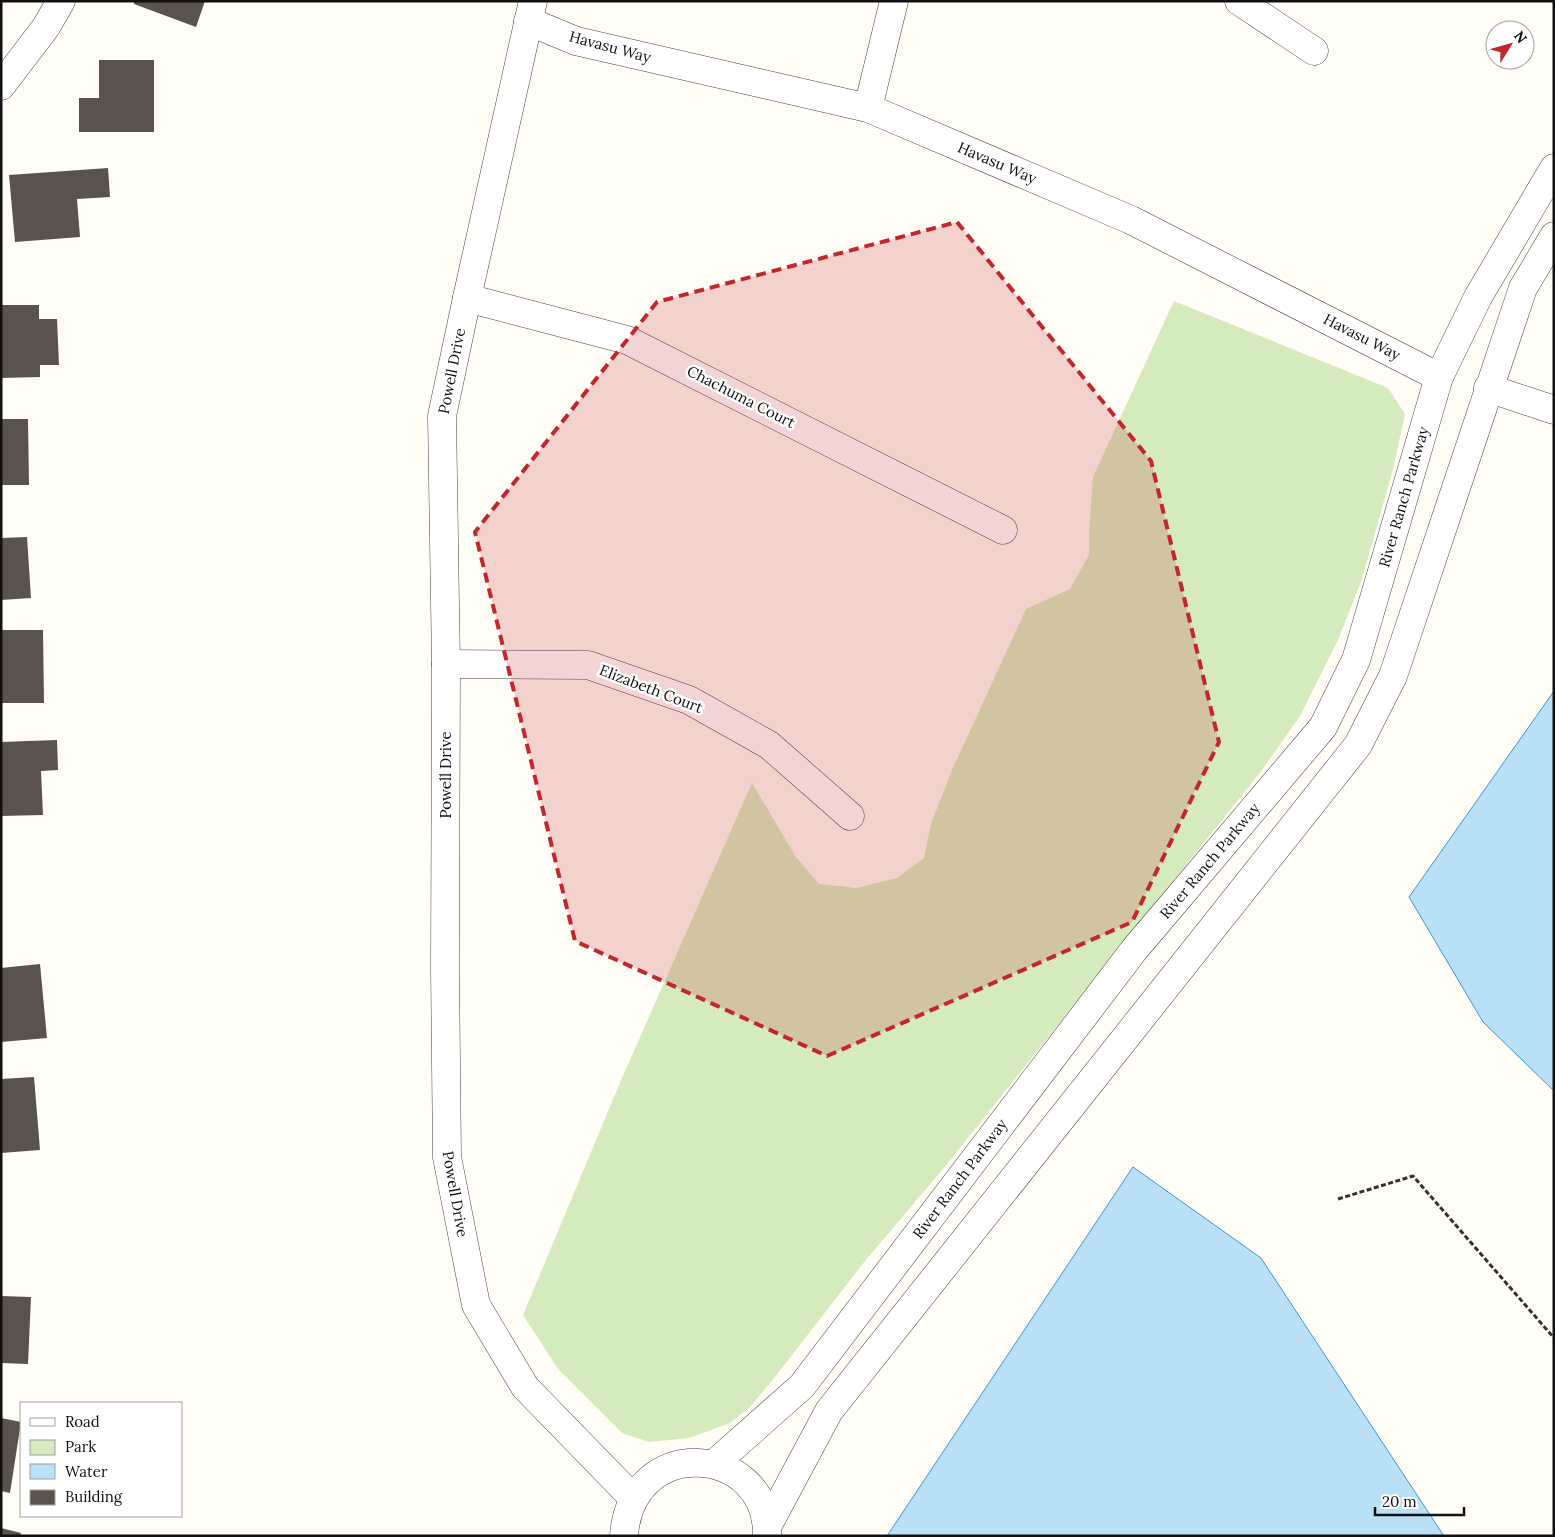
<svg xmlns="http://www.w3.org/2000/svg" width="1555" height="1537" viewBox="0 0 1555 1537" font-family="Lora,serif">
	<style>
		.green { fill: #d5ebbd }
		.water { fill: #b9e0f7; stroke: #3f96cf }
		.building { fill: #5a524d }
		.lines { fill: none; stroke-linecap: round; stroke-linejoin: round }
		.minor-casing { stroke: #444; stroke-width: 29 }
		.tertiary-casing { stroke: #444; stroke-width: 29 }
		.path { stroke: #333; stroke-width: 3; stroke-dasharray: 5 2.5; stroke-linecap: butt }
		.minor { stroke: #fff; stroke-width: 28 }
		.tertiary { stroke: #fff; stroke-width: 28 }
		.marked { fill: #c4262e; fill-opacity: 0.2; stroke: #c4262e; stroke-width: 4; stroke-dasharray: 10 6; stroke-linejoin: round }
		.labels { text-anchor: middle; stroke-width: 5; stroke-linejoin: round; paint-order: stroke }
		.street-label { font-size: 15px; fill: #111; stroke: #fff }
	</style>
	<rect width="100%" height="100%" fill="#fffdf5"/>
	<polygon class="green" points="1174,301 1388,388 1405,414 1393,469 1362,579 1338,640 1300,716 1262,770 943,1169 865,1261 771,1382 750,1407 730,1423 689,1438 649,1442 622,1433 558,1369 523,1315 619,1085 752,783 796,857 819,884 857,888 897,878 924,858 931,824 952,770 1026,609 1070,589 1089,555 1089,532 1093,477"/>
	<g class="water">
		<polygon points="1554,691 1554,1091 1483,1022 1409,897"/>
		<polygon points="1133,1167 1261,1258 1444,1536 887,1536"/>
	</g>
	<g class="building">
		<polygon points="134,1 205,1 196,27 134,4"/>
		<polygon points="99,60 154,60 154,132 79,132 79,98 99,98"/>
		<polygon points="108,168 110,197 77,199 80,237 15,242 9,175"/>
		<polygon points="1,305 39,305 39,319 57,319 59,365 40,365 40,377 1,378"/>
		<polygon points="1,419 28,419 29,485 1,485"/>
		<polygon points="27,537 31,598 1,600 1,538"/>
		<polygon points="1,630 43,630 44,703 1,703"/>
		<polygon points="57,740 58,770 41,771 43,815 1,816 1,742"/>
		<polygon points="40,964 47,1038 1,1042 1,968"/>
		<polygon points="34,1077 40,1150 1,1153 1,1079"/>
		<polygon points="1,1296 31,1297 28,1364 1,1363"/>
		<polygon points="1,1418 21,1422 10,1493 1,1491"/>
		<polygon points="1,1528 21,1533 20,1536 1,1536"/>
	</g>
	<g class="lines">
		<defs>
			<g id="minor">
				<polyline points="533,1 467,298 442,416 446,664 445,969 447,1157 476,1305 525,1387 633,1498"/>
				<polyline points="1239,1 1314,51"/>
				<polyline points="528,21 576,41 868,108 1131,220 1439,377"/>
				<polyline points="1,86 46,27 61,1"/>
				<polyline points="868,108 894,1"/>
				<polyline points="467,298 627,340 1003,530"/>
				<polyline points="1488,388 1554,410"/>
				<polyline points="446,664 588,665 689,700 769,745 850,816"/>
			</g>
			<g id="tertiary">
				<polyline points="714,1464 802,1386 1134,950 1323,727 1356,660 1439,377 1478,297 1554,168"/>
				<polyline points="768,1525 829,1411 1358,745 1393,676 1523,288 1554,236"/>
				<path d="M624,1536C631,1433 769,1444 767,1536"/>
			</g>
		</defs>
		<use href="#minor" class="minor-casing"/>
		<use href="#tertiary" class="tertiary-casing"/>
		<polyline class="path" points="1338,1199 1413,1176 1554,1338"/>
		<use href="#minor" class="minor"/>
		<use href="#tertiary" class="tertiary"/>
	</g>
	<path class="marked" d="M957,222L1151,461L1219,742L1132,922L827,1056L575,941L475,532L657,302Z"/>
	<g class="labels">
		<g class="street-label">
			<text transform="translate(610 47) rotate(15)" y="5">Havasu Way</text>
			<text transform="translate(997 163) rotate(23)" y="5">Havasu Way</text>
			<text transform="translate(1362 337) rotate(27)" y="5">Havasu Way</text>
			<text transform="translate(452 371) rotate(-79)" y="5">Powell Drive</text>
			<text transform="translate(741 397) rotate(27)" y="5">Chachuma Court</text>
			<text transform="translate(1404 497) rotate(-74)" y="5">River Ranch Parkway</text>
			<text transform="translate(651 689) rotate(21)" y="5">Elizabeth Court</text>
			<text transform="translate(446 775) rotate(-90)" y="5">Powell Drive</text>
			<text transform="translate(1210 861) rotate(-50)" y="5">River Ranch Parkway</text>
			<text transform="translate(960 1179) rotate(-53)" y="5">River Ranch Parkway</text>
			<text transform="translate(455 1194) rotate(80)" y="5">Powell Drive</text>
		</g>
	</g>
	<rect width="1555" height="1537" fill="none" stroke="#111111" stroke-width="5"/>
	<rect x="20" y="1402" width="162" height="115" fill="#ffffff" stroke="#a0a0a0"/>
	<rect x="30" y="1418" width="25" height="8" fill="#ffffff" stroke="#a0a0a0"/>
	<text x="65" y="1427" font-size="15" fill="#111111">Road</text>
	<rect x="30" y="1440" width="25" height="15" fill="#d5ebbd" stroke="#a0a0a0"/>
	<text x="65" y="1452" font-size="15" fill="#111111">Park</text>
	<rect x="30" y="1464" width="25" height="15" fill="#b9e0f7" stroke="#a0a0a0"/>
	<text x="65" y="1477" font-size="15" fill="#111111">Water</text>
	<rect x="30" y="1490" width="25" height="15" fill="#5a524d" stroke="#a0a0a0"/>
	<text x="65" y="1502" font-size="15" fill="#111111">Building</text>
	<g transform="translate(1510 45) rotate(53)"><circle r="24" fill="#ffffff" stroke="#a0a0a0"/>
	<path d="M0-4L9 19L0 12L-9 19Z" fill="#c4262e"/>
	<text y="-8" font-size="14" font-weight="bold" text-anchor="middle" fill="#111111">N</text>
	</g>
	<path d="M1375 1507v8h89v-8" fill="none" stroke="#111111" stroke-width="2.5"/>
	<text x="1382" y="1507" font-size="15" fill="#111111" stroke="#ffffff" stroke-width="4" paint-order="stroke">20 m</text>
</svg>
